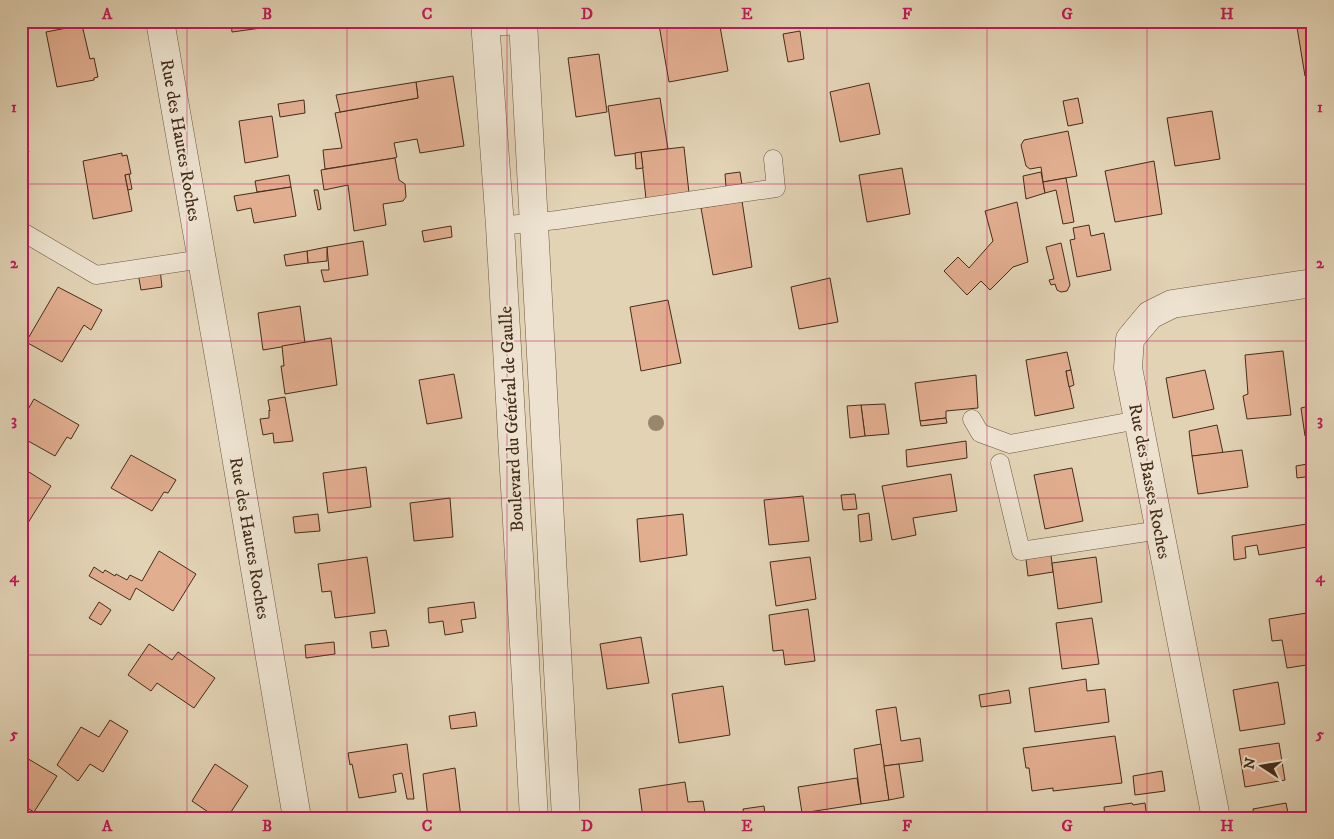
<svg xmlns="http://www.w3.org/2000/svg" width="1334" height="839" viewBox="0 0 1334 839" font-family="'IM FELL DW Pica',serif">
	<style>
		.building { fill: #e2ae90; stroke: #442c19 }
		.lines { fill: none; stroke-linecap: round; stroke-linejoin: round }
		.service-casing { stroke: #6c5640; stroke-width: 19 }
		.minor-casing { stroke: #6c5640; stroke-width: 29 }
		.tertiary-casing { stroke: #6c5640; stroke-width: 29 }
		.service { stroke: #ece2cf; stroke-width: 18 }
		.minor { stroke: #ece2cf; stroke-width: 28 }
		.tertiary { stroke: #ece2cf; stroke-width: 28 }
		.tree { fill: #98876c }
		.grid { fill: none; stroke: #c2185b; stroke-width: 1; stroke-opacity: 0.55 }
		.labels { text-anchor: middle; stroke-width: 4; stroke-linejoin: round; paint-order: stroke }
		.street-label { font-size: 18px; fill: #442c19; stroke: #ece2cf }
		.neatline { fill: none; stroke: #c2185b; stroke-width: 2 }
		.grid-label { font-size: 16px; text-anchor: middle; font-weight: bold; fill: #c2185b }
	</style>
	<rect width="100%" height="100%" fill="#e2d3b5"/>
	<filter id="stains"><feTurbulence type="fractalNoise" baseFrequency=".004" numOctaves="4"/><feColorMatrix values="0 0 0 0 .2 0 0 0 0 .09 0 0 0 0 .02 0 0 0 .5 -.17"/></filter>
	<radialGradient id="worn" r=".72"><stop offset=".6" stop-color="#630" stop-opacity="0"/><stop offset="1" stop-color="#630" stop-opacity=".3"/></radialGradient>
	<g class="building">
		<polygon points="231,21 282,21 283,25 232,32"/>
		<polygon points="683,21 719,21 728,71 669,82 659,25"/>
		<polygon points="1296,21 1313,21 1313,75 1305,76"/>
		<polygon points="82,25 90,59 94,58 98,77 94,78 94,80 57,87 46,32"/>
		<polygon points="800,31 804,59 788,62 783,34"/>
		<polygon points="599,54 607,112 576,117 568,58"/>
		<polygon points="453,76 464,146 420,153 417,139 394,143 397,157 395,158 325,169 323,150 342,148 335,113 418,98 416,82"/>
		<polygon points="416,82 418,98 340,112 336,95"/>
		<polygon points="869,83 880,134 840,142 830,92"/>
		<polygon points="660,98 668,149 615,156 608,106"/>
		<polygon points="1078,98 1083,123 1068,126 1063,101"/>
		<polygon points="304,100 305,113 280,117 278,104"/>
		<polygon points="1212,111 1220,159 1175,166 1167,118"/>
		<polygon points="272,116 278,157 245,163 239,121"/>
		<polygon points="1068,131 1077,176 1043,182 1041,167 1030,169 1026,166 1021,145 1024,140"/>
		<polygon points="684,147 689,193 646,199 641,152"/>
		<polygon points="21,148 29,151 21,171"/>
		<polygon points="641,152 643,168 636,169 635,153"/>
		<polygon points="122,153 122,156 127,155 131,174 125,175 132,211 93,219 83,161"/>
		<polygon points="395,158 399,180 405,184 406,197 403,201 383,204 386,225 354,231 348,185 324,190 321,170"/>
		<polygon points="1154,161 1162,214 1115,222 1105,171"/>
		<polygon points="902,168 910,214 867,222 859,175"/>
		<polygon points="740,172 742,185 726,187 725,174"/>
		<polygon points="1041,172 1045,193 1026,199 1023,176"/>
		<polygon points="129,174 132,189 128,190 125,175"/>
		<polygon points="289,175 291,187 257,192 255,181"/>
		<polygon points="1066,178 1074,222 1063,224 1056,190 1045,193 1043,182"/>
		<polygon points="291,187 296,216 254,223 251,208 237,211 234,196"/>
		<polygon points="314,190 318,190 321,209 318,210"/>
		<polygon points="742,201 752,267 713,275 701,208"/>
		<polygon points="1017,202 1028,262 1013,267 990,290 981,281 967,295 944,271 958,257 969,268 993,241 985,211"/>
		<polygon points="1089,225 1091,236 1104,233 1111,270 1077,277 1070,240 1075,239 1073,228"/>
		<polygon points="451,226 452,237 424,242 422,231"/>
		<polygon points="363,241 368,275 324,282 321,270 329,270 327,247"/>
		<polygon points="1061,243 1070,285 1067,291 1061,292 1057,290 1055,284 1051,285 1049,280 1054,279 1046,247"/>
		<polygon points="327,247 327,261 308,263 307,251"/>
		<polygon points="307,251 308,263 286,266 284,255"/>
		<polygon points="160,269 162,287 141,290 138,273"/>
		<polygon points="830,278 838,322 799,329 791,287"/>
		<polygon points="58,287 102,310 91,330 84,325 62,362 26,342"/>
		<polygon points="668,300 681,363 641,371 630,307"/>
		<polygon points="300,306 305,343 263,350 258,313"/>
		<polygon points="331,338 337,385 285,394 281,366 284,366 282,346"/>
		<polygon points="1313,340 1313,381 1306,341"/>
		<polygon points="1283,351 1291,415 1247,419 1243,396 1248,394 1245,355"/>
		<polygon points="1067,352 1071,370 1066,371 1074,408 1035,416 1026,360"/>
		<polygon points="1071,370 1074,385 1069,387 1066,371"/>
		<polygon points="1205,370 1214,409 1173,418 1166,378"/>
		<polygon points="454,374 462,418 427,424 419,380"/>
		<polygon points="976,375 978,408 946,411 946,418 920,421 915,383"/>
		<polygon points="285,397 293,441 274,443 273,433 263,435 260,419 269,418 269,410 270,411 268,400"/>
		<polygon points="34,399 79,425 71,439 67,437 55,456 21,437 21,421"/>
		<polygon points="885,404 889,434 865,436 861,405"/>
		<polygon points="861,405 865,436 850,438 847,406"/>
		<polygon points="1313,405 1313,435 1305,436 1301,408"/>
		<polygon points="946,418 947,423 921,426 920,421"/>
		<polygon points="1217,425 1223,453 1192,456 1189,431"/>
		<polygon points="966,441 967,458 907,467 906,450"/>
		<polygon points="1242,450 1248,487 1198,494 1192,456"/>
		<polygon points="131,455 176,480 168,493 164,492 152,511 111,488"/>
		<polygon points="1313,463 1313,476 1297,478 1296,466"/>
		<polygon points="21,467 51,486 21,534"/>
		<polygon points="366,467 371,507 328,513 323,473"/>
		<polygon points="1072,468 1083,521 1045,529 1034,475"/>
		<polygon points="951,474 957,511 913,518 916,535 892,540 882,486"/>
		<polygon points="855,494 857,509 843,510 841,495"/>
		<polygon points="803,496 809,541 769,545 764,500"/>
		<polygon points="450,498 453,537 414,541 410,503"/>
		<polygon points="869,513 872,540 860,542 858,515"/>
		<polygon points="318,514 320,531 295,533 293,517"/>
		<polygon points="683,514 687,555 640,562 637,519"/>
		<polygon points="1313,523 1313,546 1259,555 1257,545 1245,547 1246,558 1234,560 1232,536"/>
		<polygon points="159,551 196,574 173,611 136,588 130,600 89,576 94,567 103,573 105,570 115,576 116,574 127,580 130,575 142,581"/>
		<polygon points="1051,555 1053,572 1028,576 1026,559"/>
		<polygon points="367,557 375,613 335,618 331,591 322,592 318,564"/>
		<polygon points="810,557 816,599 776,606 770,562"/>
		<polygon points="1096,557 1102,602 1058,609 1052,563"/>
		<polygon points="99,602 111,610 101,625 89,618"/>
		<polygon points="474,602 476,618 461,620 463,632 445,635 443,621 429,623 428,608"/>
		<polygon points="808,609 815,661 785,665 783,650 773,651 769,615"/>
		<polygon points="1313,612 1313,664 1287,668 1282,640 1272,641 1269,619"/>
		<polygon points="1092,618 1099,664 1062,669 1056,623"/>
		<polygon points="386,630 389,646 372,648 370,632"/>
		<polygon points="641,637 649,683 607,689 600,644"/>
		<polygon points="334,642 335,654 306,658 305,645"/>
		<polygon points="149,644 172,660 178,652 215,678 194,708 157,683 151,691 128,675"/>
		<polygon points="1086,679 1087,691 1105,689 1109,722 1035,732 1029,688"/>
		<polygon points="1278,682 1285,724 1240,731 1233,690"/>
		<polygon points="723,686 730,735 679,743 672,694"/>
		<polygon points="1009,690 1011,703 981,707 979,695"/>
		<polygon points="896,707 901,741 920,738 923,761 884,766 876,710"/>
		<polygon points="475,712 477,726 451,729 449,716"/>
		<polygon points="110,720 128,731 103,772 90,764 78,781 57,765 81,727 99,737"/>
		<polygon points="1115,736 1122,783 1053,791 1053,788 1032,791 1029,768 1026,768 1023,748"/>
		<polygon points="1279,743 1285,780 1245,787 1239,749"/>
		<polygon points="407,744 414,799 407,799 402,773 393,775 396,792 359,798 352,764 350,765 348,753"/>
		<polygon points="881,744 889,800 861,804 854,749"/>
		<polygon points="1313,752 1313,779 1308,753"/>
		<polygon points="25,757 57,776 34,812 21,804 21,762"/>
		<polygon points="215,764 248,786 227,818 217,818 192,801"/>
		<polygon points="899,764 904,797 889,800 884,766"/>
		<polygon points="455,768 461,818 428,818 423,774"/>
		<polygon points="1162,771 1165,791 1135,795 1133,776"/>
		<polygon points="857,778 861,804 802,813 798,787"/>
		<polygon points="685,782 688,802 703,801 706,818 643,818 639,789"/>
		<polygon points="1132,803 1133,805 1145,803 1147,818 1105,818 1104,807"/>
		<polygon points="1286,803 1289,818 1254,818 1253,809"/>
		<polygon points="764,806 765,814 760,814 760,818 744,818 743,809"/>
	</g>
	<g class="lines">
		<defs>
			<g id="service">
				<polyline points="486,27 523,25"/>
				<polyline points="500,226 557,220 776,188 773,159"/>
				<polyline points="21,231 96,275 202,259"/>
				<polyline points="972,419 980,433 1010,444 1138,420"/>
				<polyline points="1000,463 1021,551 1160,530"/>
			</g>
			<g id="minor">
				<polyline points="160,21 225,391 297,818"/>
				<polyline points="523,21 566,818"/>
				<polyline points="1216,818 1128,368 1130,339 1150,315 1172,304 1313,283"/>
			</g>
			<polyline id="tertiary" points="485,21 500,226 534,818"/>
		</defs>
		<use href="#service" class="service-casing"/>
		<use href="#minor" class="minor-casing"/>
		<use href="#tertiary" class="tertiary-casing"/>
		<use href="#service" class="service"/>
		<use href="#minor" class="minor"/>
		<use href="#tertiary" class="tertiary"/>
	</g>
	<circle class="tree" cx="656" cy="423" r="8"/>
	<path class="grid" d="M187,21V818M347,21V818M507,21V818M667,21V818M827,21V818M987,21V818M1147,21V818M21,184H1313M21,341H1313M21,498H1313M21,655H1313"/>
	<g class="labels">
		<g class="street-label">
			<text transform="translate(181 140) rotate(80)" y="6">Rue des Hautes Roches</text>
			<text transform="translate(511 419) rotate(-93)" y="6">Boulevard du Général de Gaulle</text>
			<text transform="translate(1150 481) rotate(79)" y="6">Rue des Basses Roches</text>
			<text transform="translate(250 538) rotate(80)" y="6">Rue des Hautes Roches</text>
		</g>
	</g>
	<rect width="1334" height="839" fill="none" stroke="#e2d3b5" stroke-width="55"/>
	<g transform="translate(1262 766) rotate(282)" stroke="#ece2cf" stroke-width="4" paint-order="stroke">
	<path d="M0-4L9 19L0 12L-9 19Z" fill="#442c19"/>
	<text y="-8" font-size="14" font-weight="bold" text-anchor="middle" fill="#442c19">N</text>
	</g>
	<rect x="28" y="28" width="1278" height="784" class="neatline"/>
	<g class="grid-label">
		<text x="107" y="19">A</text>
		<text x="267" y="19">B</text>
		<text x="427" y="19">C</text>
		<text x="587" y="19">D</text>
		<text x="747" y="19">E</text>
		<text x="907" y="19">F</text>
		<text x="1067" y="19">G</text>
		<text x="1227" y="19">H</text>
		<text x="14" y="112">1</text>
		<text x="1320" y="112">1</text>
		<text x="14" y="268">2</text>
		<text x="1320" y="268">2</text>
		<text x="14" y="425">3</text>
		<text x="1320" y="425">3</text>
		<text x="14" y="582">4</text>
		<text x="1320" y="582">4</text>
		<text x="14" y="739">5</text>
		<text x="1320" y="739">5</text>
		<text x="107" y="831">A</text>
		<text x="267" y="831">B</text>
		<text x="427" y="831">C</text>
		<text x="587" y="831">D</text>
		<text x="747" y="831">E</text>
		<text x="907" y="831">F</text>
		<text x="1067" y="831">G</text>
		<text x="1227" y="831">H</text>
	</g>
	<rect width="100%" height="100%" filter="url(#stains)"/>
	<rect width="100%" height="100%" fill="url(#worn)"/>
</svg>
